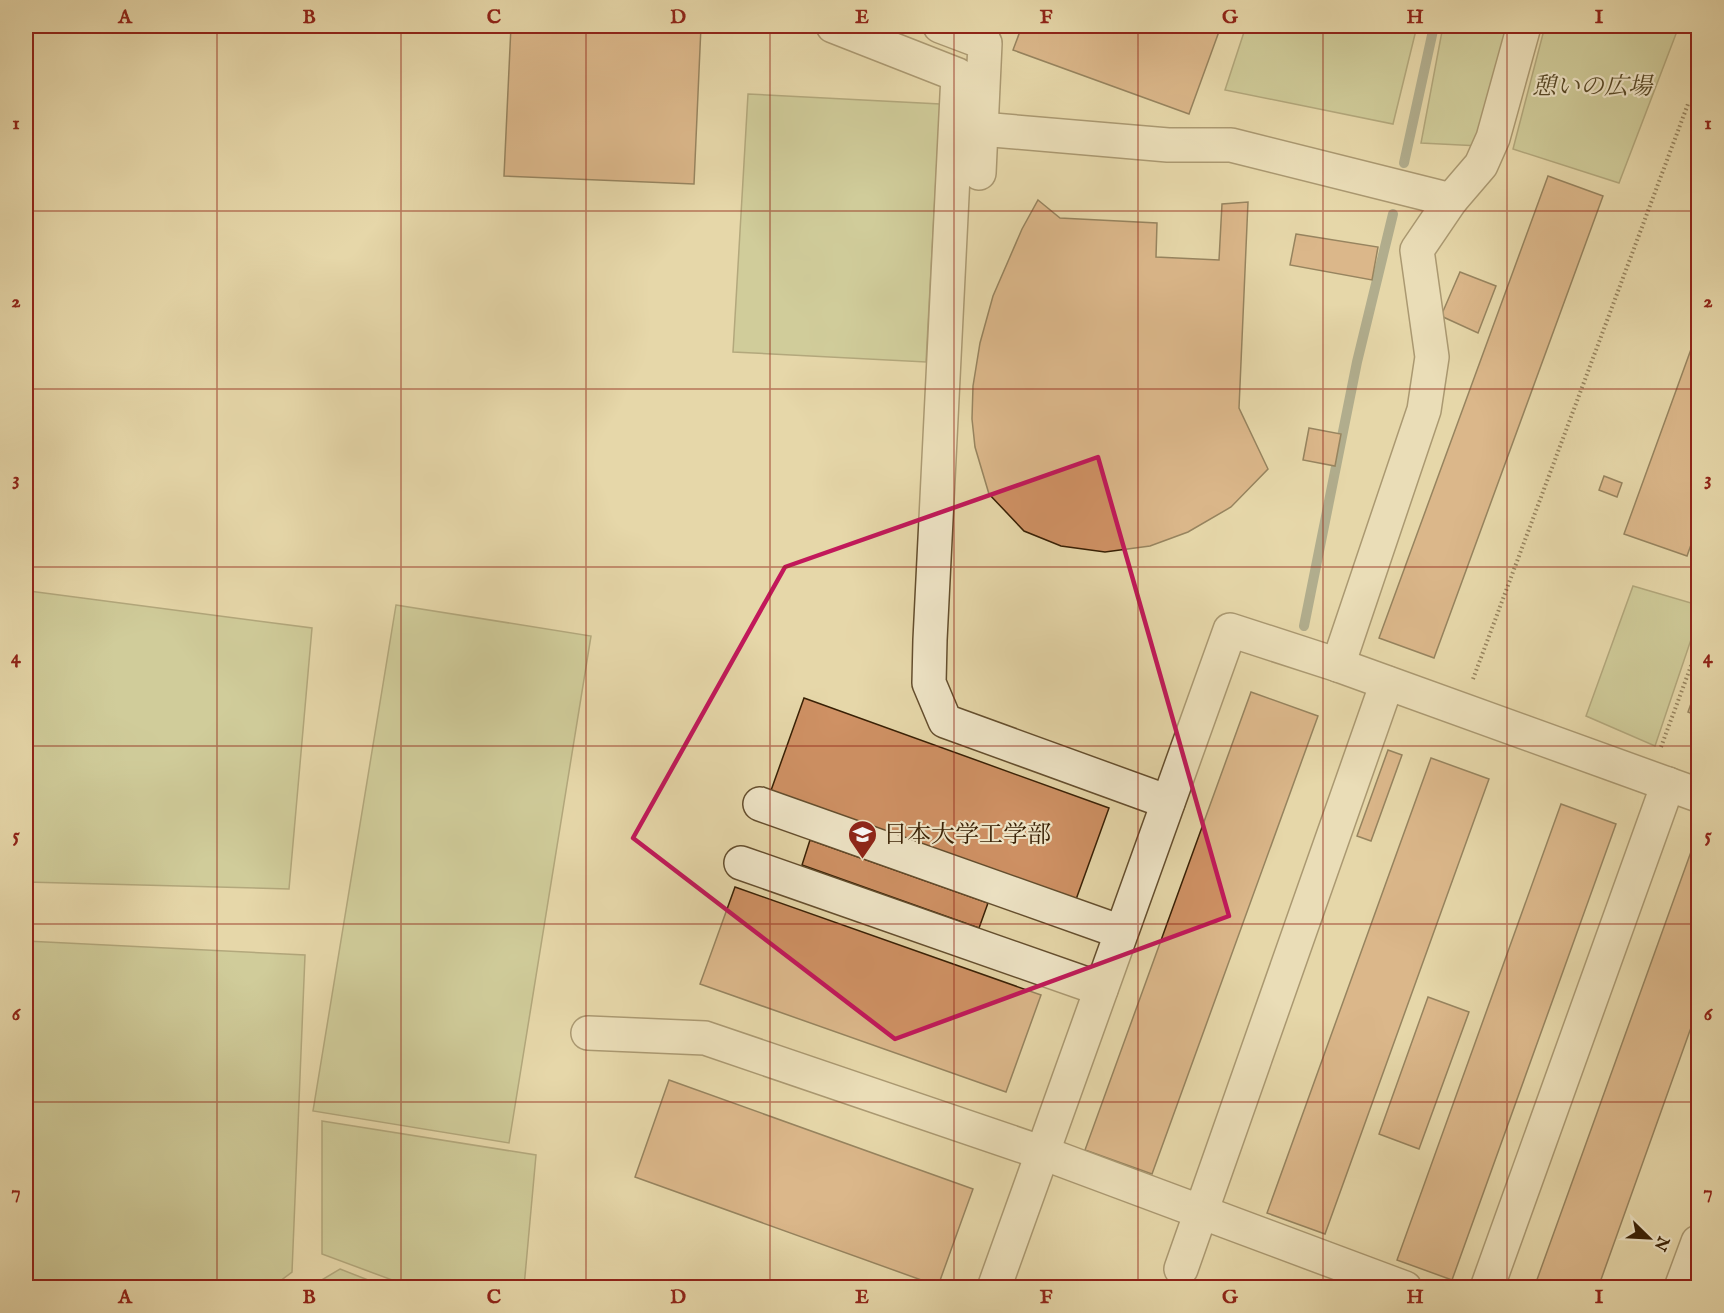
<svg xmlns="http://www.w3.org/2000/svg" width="1724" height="1313" viewBox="0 0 1724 1313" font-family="'IM FELL English','Noto Serif JP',serif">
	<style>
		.green { fill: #b5be88; stroke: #766f46; stroke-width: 1.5 }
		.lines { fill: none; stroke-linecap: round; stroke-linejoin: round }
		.stream { stroke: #717b6a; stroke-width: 10 }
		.building { fill: #cf9164; stroke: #382005; stroke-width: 1.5 }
		.minor-casing { stroke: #644e2e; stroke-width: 36 }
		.path { stroke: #382005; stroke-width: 4; stroke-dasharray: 1.5 3; stroke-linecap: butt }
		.minor { stroke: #efe5c7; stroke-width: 33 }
		.marked { fill: none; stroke: #c2185b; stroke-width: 4.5; stroke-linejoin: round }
		.grid { fill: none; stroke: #8f2418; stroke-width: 1.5; stroke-opacity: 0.55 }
		.labels { text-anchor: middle; stroke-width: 4.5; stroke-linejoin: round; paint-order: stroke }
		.park-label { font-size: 24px; font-style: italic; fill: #574826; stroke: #efe5c7 }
		.poi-label { font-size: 24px; fill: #382005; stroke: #efe5c7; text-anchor: start }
		.neatline { fill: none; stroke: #8f2418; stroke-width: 2 }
		.grid-label { font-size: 20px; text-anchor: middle; font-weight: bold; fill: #8f2418 }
	</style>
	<rect width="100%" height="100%" fill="#e6d7a9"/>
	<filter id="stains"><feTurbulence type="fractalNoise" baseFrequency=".00333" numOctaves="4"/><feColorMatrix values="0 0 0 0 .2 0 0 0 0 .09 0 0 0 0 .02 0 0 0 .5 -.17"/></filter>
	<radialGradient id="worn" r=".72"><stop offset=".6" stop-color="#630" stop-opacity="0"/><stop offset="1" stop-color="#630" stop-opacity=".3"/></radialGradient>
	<g class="green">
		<polygon points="1246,26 1417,26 1393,124 1225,90"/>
		<polygon points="1443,26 1512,26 1480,146 1421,143"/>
		<polygon points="1545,26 1679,26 1619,183 1513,149"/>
		<polygon points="748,94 940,104 926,362 733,352"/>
		<polygon points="1633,586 1698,605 1698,619 1655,746 1586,716"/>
		<polygon points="29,591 312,628 289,889 26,882 26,749"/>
		<polygon points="396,605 591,636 509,1143 313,1111"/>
		<polygon points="26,941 305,955 292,1272 272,1287 26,1287"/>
		<polygon points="322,1121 536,1155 524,1287 411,1287 322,1254"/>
		<polygon points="340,1269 386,1287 310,1287"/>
	</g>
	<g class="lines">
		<g class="stream">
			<polyline points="1404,163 1434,26"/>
			<polyline points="1304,626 1357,362 1393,214"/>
		</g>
	</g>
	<g class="building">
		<polygon points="511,26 701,26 694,184 504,176"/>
		<polygon points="1022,26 1221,26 1189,114 1013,50"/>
		<polygon points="1548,176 1603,196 1434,658 1379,638"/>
		<polygon points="1038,200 1060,218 1157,223 1156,257 1219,260 1222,204 1248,202 1239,408 1268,469 1231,507 1188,532 1150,546 1105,552 1061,546 1024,531 989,494 975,447 972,419 973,386 980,343 993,296 1022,229"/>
		<polygon points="1296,234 1378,247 1372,280 1290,265"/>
		<polygon points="1460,272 1496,286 1478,333 1441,316"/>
		<polygon points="1698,330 1698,525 1687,556 1624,534"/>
		<polygon points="1309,428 1341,434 1335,466 1303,460"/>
		<polygon points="1604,476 1622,483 1617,497 1599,490"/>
		<polygon points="1698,684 1698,716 1688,712"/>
		<polygon points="1251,692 1318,716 1152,1174 1085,1150"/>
		<polygon points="804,698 1109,808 1074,905 769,796"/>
		<polygon points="1388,750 1402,755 1371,841 1357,836"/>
		<polygon points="1431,758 1489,779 1325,1234 1267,1213"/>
		<polygon points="1561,804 1616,824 1452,1280 1397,1260"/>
		<polygon points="810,840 988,903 979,928 802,865"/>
		<polygon points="1692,849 1698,852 1698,1008 1598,1288 1534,1288"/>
		<polygon points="735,887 1041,995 1006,1092 700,984"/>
		<polygon points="1428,997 1469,1012 1419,1149 1379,1134"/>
		<polygon points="669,1080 973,1189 938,1286 635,1177"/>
	</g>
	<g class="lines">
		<defs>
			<g id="minor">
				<polyline points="833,26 958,75 930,640 929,683 945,721 1168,802"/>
				<polyline points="940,26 985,43 979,173"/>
				<polyline points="981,129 1168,145 1231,145 1451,200"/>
				<polyline points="1338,665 1424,410 1432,357 1417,250 1451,200 1481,165 1493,138 1524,26"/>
				<polyline points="760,804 1121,932"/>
				<polyline points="741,863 1101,989"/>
				<polyline points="588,1033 705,1038 1043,1153 1405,1288"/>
				<polyline points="1181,1269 1387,683"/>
				<polyline points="994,1288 1230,630 1338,665 1698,795"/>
				<polyline points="1487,1288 1668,784"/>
				<polyline points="1681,1288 1698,1242"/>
			</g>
		</defs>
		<use href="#minor" class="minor-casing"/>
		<g class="path">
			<polyline points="1473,679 1688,104"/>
			<polyline points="1661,747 1698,647"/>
		</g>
		<use href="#minor" class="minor"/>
	</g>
	<path d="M0 0H1724V1313H0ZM1098,457L1229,916L895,1039L633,838L785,567Z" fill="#e6d7a9" fill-opacity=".55" fill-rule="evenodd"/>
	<path class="marked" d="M1098,457L1229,916L895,1039L633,838L785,567Z"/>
	<path class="grid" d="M217,26V1288M401,26V1288M586,26V1288M770,26V1288M954,26V1288M1138,26V1288M1323,26V1288M1507,26V1288M26,211H1698M26,389H1698M26,567H1698M26,746H1698M26,924H1698M26,1102H1698"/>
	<defs>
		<symbol id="university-pin" viewBox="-11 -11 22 30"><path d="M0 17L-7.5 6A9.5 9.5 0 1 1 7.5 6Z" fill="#8f2418" stroke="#efe5c7"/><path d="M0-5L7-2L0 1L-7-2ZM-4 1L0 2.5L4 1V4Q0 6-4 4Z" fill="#fff"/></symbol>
	</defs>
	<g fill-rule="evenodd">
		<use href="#university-pin" x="846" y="818" width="33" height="45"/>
	</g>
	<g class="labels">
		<g class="park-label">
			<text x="1592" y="94">憩いの広場</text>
		</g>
		<g class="poi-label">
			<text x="883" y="842">日本大学工学部</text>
		</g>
	</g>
	<rect width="1724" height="1313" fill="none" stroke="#e6d7a9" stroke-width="66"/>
	<g transform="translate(1649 1238) rotate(114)" stroke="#efe5c7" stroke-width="4.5" paint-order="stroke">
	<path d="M0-4.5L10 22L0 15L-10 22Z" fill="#382005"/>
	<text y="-9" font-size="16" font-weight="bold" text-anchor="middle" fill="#382005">N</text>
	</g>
	<rect x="33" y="33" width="1658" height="1247" class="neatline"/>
	<g class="grid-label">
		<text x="125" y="23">A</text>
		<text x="309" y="23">B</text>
		<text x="494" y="23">C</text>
		<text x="678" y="23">D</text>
		<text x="862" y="23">E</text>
		<text x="1046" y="23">F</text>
		<text x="1230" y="23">G</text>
		<text x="1415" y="23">H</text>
		<text x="1599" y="23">I</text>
		<text x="16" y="129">1</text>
		<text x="1708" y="129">1</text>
		<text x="16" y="307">2</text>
		<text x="1708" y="307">2</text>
		<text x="16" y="485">3</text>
		<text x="1708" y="485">3</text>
		<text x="16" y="663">4</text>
		<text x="1708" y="663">4</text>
		<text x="16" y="841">5</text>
		<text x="1708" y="841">5</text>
		<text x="16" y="1020">6</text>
		<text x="1708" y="1020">6</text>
		<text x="16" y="1198">7</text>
		<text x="1708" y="1198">7</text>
		<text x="125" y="1303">A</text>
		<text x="309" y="1303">B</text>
		<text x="494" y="1303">C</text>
		<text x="678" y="1303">D</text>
		<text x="862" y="1303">E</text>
		<text x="1046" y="1303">F</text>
		<text x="1230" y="1303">G</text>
		<text x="1415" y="1303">H</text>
		<text x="1599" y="1303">I</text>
	</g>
	<rect width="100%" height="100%" filter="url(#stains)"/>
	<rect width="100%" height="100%" fill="url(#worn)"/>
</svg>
